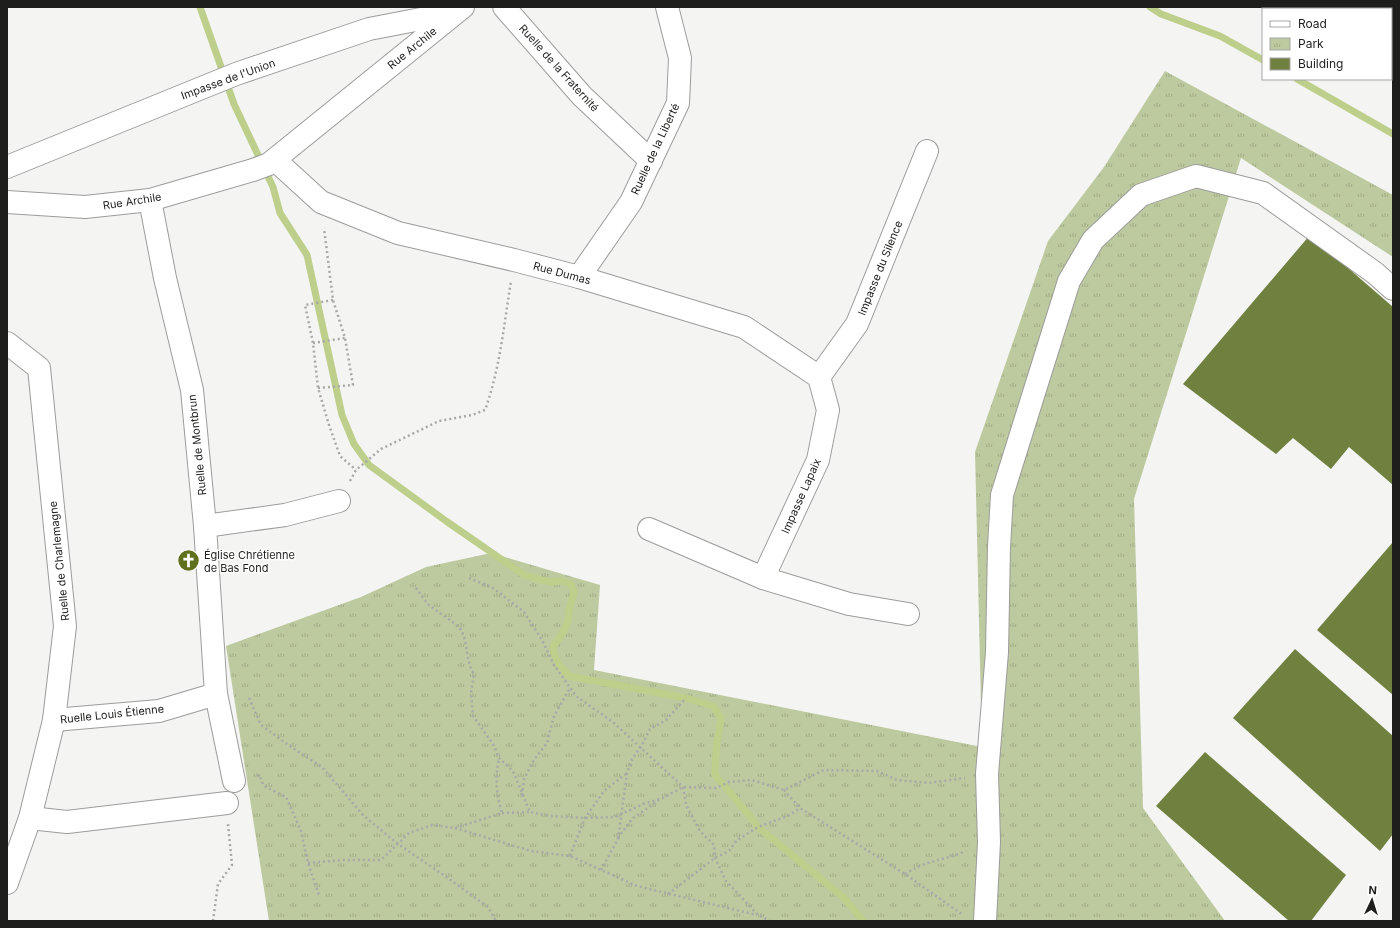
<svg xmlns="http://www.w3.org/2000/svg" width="1400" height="928" viewBox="0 0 1400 928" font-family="Inter,sans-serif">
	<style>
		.park { fill: url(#park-tufts) }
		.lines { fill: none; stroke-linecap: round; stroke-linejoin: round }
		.stream { stroke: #bdcf8b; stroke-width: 7 }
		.building { fill: #70803f }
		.minor-casing { stroke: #9c9d9a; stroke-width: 24 }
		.path { stroke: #a8a9a6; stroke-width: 2.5; stroke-dasharray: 2 3; stroke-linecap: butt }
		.minor { stroke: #fff; stroke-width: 22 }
		.labels { text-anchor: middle; stroke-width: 3; stroke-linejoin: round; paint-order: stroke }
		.street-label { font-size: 11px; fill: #1e1e1d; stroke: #fff }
		.poi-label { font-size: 11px; fill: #1e1e1d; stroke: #fff; text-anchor: start }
	</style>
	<defs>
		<pattern id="park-tufts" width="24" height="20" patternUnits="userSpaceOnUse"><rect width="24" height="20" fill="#bdc99e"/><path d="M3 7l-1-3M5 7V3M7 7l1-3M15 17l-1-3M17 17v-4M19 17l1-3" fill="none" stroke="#a2ac88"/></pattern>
	</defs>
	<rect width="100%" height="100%" fill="#f4f5f2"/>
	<polygon class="park" points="1165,71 1393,195 1393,257 1241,158 1134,499 1143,808 1225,921 269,921 226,646 361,597 426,567 491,553 600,585 594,670 982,747 975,452 1048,241 1104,167"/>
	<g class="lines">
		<g class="stream">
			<path d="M200,7L234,104L273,187L280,213L307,255L342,415L354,444L369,465L446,521L524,575L549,582L562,581L571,584L574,593L569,609L568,622L564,631L553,647C555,661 559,666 569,676L686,698L713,706L721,718L716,750L715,775L743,808L758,827L844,898L863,921"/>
			<polyline points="1150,7 1161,14 1220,36 1263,60"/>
			<polyline points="1297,79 1393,134"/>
		</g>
	</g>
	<g class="building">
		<polygon points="1310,235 1393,307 1393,485 1349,447 1331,469 1293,438 1276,454 1183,384"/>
		<polygon points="1393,542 1393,695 1317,630"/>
		<polygon points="1295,649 1393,736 1393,834 1380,851 1233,718"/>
		<polygon points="1205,752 1346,875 1311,921 1289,921 1156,806"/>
	</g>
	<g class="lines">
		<defs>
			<g id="minor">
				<polyline points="504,7 582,96 651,161"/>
				<polyline points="275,160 321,202 398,233 514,260 579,277 744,327 819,377 828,410 818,460 763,578"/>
				<polyline points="7,167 236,74 369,29 452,13"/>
				<polyline points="150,200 165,278 192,390 205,526 216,694 234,781"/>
				<polyline points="7,202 85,207 150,200 253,170 269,164 463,7"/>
				<polyline points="579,277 631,202 678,103 680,58 667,7"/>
				<polyline points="7,343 39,368 65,626 54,720 30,818 7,883"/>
				<polyline points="819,377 857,324 927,151"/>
				<polyline points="205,526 285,515 339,501"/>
				<polyline points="649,529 763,578 849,604 908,614"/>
				<polyline points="54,720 159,711 216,694"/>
				<polyline points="30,818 67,822 227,803"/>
				<polyline points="985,921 989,842 987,774 997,652 999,547 1002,495 1069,281 1093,240 1141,195 1196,176 1263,193 1375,273 1393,289"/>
			</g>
		</defs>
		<use href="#minor" class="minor-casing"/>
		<g class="path">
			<polyline points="333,300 305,305 313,343 318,388 329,425 340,456 356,470"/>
			<polyline points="313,343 345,338"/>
			<polyline points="318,388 353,385 345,338 333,300 324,228"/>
			<path d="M350,481L356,470L381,449L439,421L472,415L485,410C500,369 504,324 511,281"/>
			<polyline points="469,578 493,588 524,612 542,640 554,665 576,696 614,723 683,787 686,805 700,831 714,845 715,858 726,881 758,915 770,921"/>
			<path d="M416,588C420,593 424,600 429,605C437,612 455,622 461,630C469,644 465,661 474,674L471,693L473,716L493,744L499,758L513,771L530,812L550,816L585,818L615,817L643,804L663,798L683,787L716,788L729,782L752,780L784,790L824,770L877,771L897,780L929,783L965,778"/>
			<polyline points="249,698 261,725 294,749 322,767 363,815 398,844 445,876 488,907 496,921"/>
			<polyline points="257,776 259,775 264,786 286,797 301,831 308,863 319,895"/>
			<polyline points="784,790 800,808 905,874 963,915"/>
			<polyline points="522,795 524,779 534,760 547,743 554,716 570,688"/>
			<polyline points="502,813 530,812"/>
			<polyline points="455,828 531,851 570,856 637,886 757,915"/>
			<polyline points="618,838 632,819 659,800"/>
			<polyline points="570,856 585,818 604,791 627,773"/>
			<path d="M308,863L344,860H381L409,833L432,825L455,828L502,813C496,793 495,779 499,758"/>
			<polyline points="601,870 618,839 627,773 632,759 641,747 650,729 666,720 686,698"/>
			<path d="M905,874C924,861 945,860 966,851"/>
			<polyline points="668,894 715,858 729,851 736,841 758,827 790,815 800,808"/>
			<polyline points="213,921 218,884 232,865 228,824"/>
		</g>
		<use href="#minor" class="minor"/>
	</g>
	<defs>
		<symbol id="church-disc" viewBox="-11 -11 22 22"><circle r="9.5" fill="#60711e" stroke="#fff"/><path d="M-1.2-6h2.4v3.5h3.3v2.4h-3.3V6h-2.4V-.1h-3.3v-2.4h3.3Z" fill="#fff"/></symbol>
	</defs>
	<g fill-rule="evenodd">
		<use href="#church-disc" x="176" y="548" width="25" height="25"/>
	</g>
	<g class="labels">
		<g class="street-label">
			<text transform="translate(412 48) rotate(-39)" y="4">Rue Archile</text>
			<text transform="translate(559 68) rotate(48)" y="4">Ruelle de la Fraternité</text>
			<text transform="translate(228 79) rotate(-20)" y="4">Impasse de l'Union</text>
			<text transform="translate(655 149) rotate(-65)" y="4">Ruelle de la Liberté</text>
			<text transform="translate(132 201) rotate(-9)" y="4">Rue Archile</text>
			<text transform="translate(880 268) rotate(-68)" y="4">Impasse du Silence</text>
			<text transform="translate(562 273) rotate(15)" y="4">Rue Dumas</text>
			<text transform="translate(197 445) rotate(-96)" y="4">Ruelle de Montbrun</text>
			<text transform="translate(801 496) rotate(-66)" y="4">Impasse Lapaix</text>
			<text transform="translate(59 561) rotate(-96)" y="4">Ruelle de Charlemagne</text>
			<text transform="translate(112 714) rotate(-6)" y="4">Ruelle Louis Étienne</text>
		</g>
		<g class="poi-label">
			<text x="204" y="559">Église Chrétienne<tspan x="204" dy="13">de Bas Fond</tspan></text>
		</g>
	</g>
	<rect width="1400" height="928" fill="none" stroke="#1e1e1d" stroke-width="16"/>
	<rect x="1262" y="8" width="130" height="72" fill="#ffffff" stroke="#a5a5a5"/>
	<rect x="1270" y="21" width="20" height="6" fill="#ffffff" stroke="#a5a5a5"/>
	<text x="1298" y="28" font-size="12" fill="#1e1e1d">Road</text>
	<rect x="1270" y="38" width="20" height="12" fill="url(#park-tufts)" stroke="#a5a5a5"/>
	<text x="1298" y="48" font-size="12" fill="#1e1e1d">Park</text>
	<rect x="1270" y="58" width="20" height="12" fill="#70803f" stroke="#a5a5a5"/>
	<text x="1298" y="68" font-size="12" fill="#1e1e1d">Building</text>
	<g transform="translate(1372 900) rotate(4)" stroke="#ffffff" stroke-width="3" paint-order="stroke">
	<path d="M0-3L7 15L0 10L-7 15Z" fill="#1e1e1d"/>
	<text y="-6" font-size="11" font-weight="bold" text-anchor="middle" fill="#1e1e1d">N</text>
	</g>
</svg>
